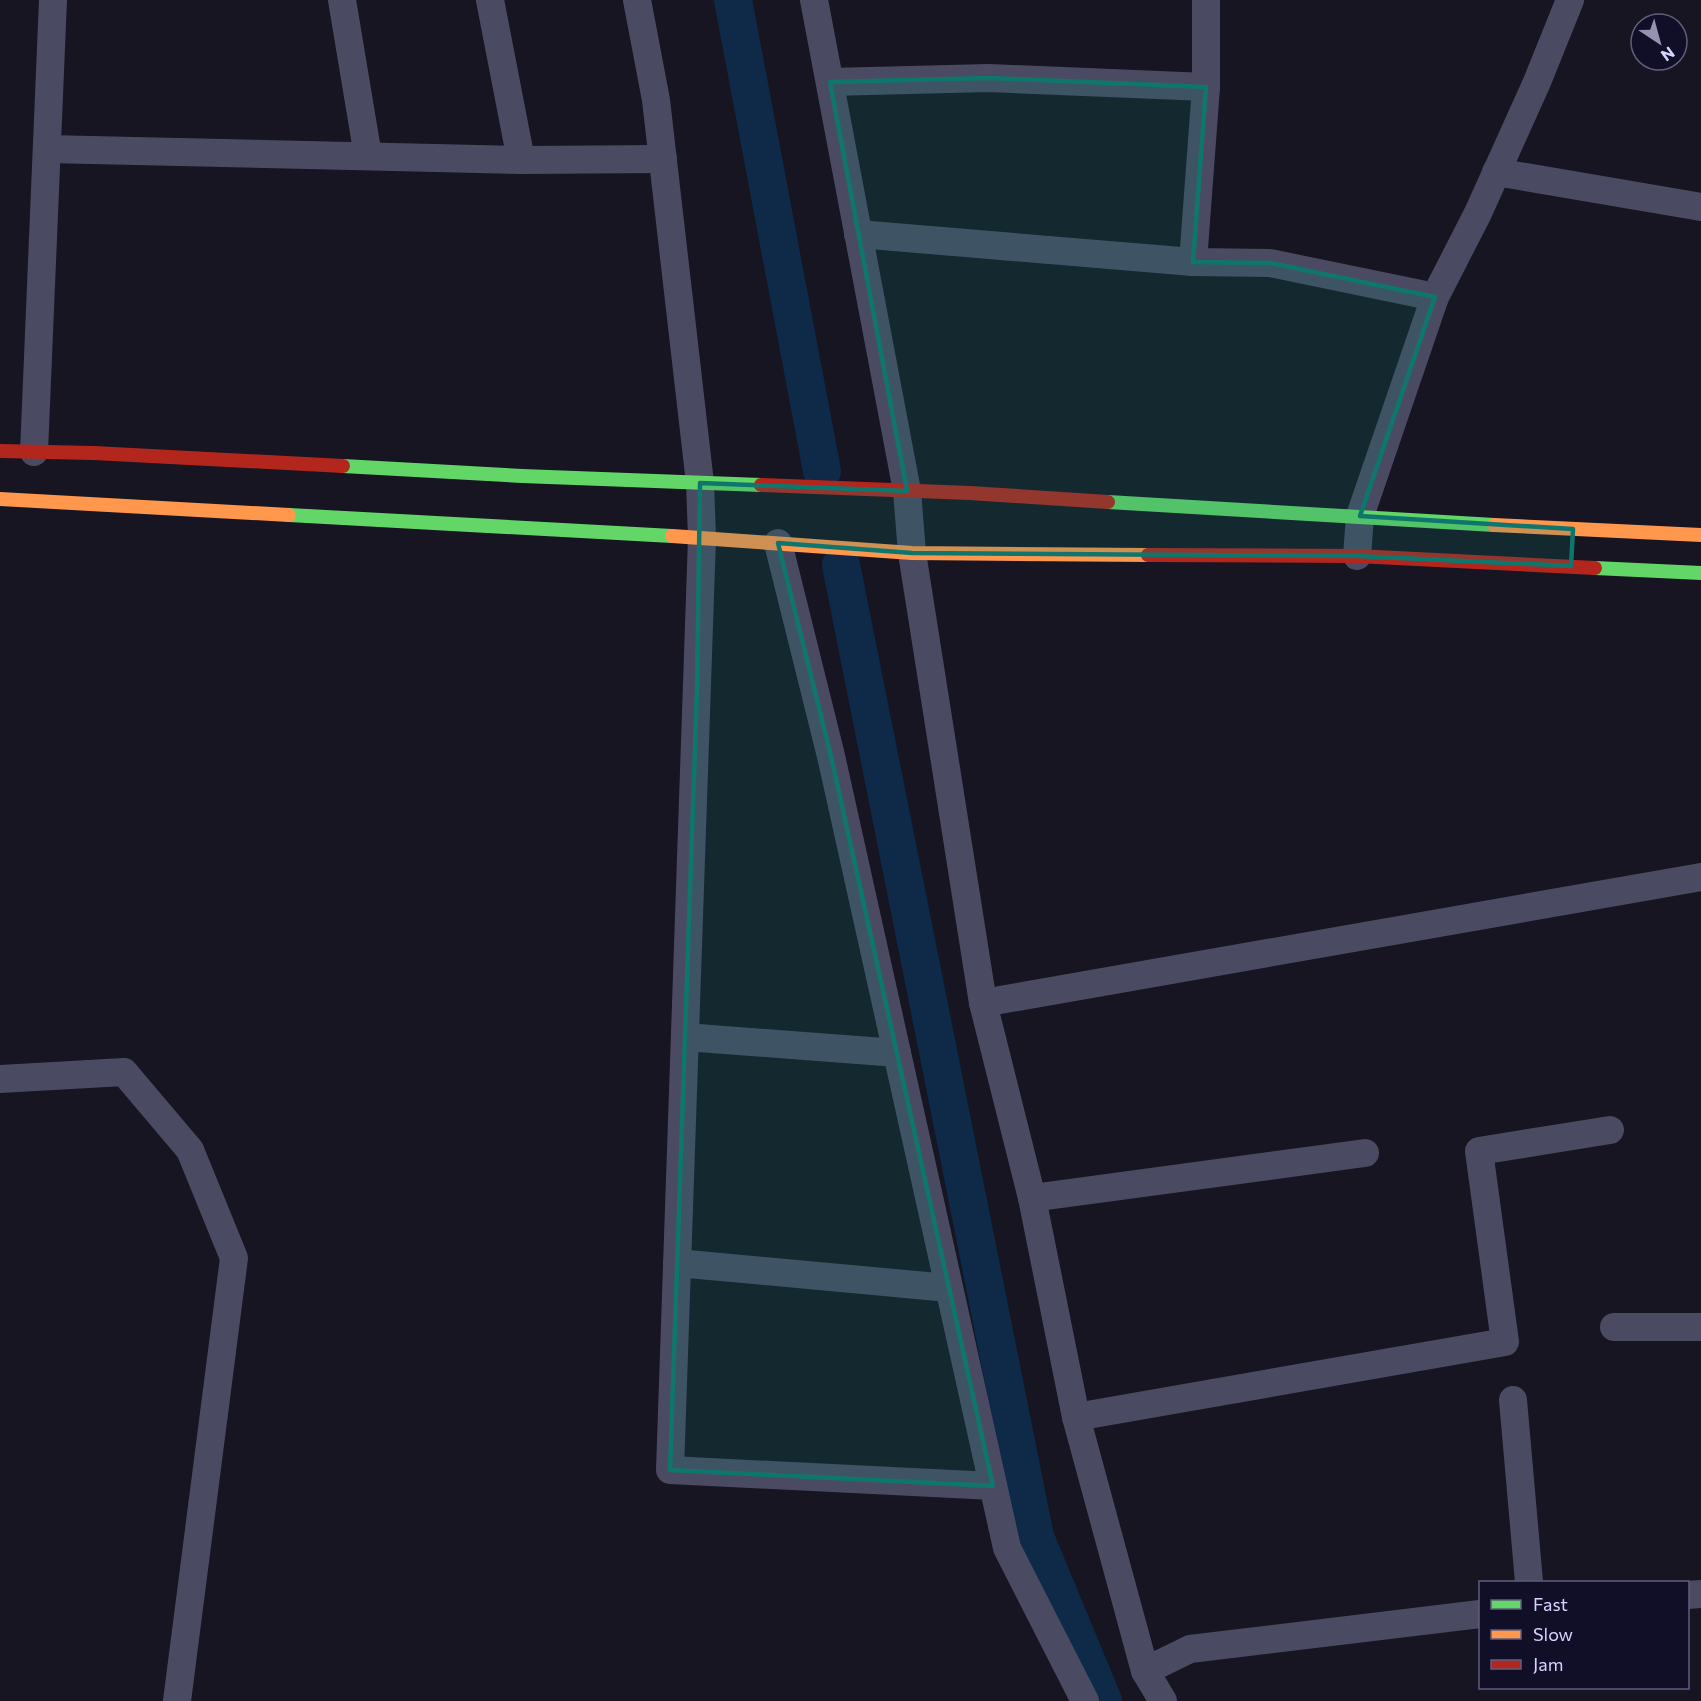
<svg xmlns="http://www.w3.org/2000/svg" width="1701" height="1701" viewBox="0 0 1701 1701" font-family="Commissioner,sans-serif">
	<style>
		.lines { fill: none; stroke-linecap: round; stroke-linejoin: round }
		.canal { stroke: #0f2948; stroke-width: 38 }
		.street { stroke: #4a4b62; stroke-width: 28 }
		.fast { stroke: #63d668; stroke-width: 14 }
		.slow { stroke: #ff974d; stroke-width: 14 }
		.jam { stroke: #b3261e; stroke-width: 14 }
		.marked { fill: #0f766e; fill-opacity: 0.2; stroke: #0f766e; stroke-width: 4.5; stroke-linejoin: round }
	</style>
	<rect width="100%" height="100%" fill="#161521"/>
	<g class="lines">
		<g class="canal">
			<polyline points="733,0 822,471"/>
			<polyline points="841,565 1035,1537 1103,1701"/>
		</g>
		<g class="street">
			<polyline points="342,0 368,156"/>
			<polyline points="490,0 521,160"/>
			<polyline points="637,0 656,100 700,483 702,538 670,1470 993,1486"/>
			<polyline points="814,0 907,491 912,553 983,1003 1032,1198 1076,1417 1145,1671 1163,1701"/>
			<polyline points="830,82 989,78 1206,87"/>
			<polyline points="47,149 521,160 663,159"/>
			<polyline points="1496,172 1701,207"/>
			<polyline points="858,234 1193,262 1206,87 1206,0"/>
			<polyline points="1193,262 1270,263 1435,297"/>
			<polyline points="34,452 53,0"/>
			<polyline points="778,543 831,756 1007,1548 1085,1701"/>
			<polyline points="1357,556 1360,516 1435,297 1478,213 1537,82 1570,0"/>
			<polyline points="983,1003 1701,877"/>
			<polyline points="685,1037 897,1053"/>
			<polyline points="0,1079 124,1072 190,1150 234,1258 177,1701"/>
			<polyline points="1032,1198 1365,1153"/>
			<polyline points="677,1263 949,1288"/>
			<polyline points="1614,1327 1701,1327"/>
			<polyline points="1513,1400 1529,1582"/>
			<polyline points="1076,1417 1505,1342 1479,1151 1610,1130"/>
			<polyline points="1688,1595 1701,1594"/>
			<polyline points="1145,1671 1190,1649 1480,1614"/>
		</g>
		<g class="fast">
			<polyline points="343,466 522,476 761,485"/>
			<polyline points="1108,502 1494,525"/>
			<polyline points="289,515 672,536"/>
			<polyline points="1595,568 1701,573"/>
		</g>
		<g class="slow">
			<polyline points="0,499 289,515"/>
			<polyline points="1494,525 1701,535"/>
			<polyline points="672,536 912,553 1148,555"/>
		</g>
		<g class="jam">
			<polyline points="0,451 94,453 343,466"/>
			<polyline points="761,485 970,493 1108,502"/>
			<polyline points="1148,555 1357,556 1595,568"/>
		</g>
	</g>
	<path class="marked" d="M989,78L1206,87L1193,262L1270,263L1435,297L1360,516L1573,529L1571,566L1357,556L912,553L778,543L831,756L993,1486L670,1470L697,689L700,483L907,491L830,82Z"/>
	<rect x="1479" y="1581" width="210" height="108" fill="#110f27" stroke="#605e7d" stroke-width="1.5"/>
	<rect x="1491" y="1600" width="30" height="9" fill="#63d668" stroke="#605e7d" stroke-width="1.5"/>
	<text x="1533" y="1611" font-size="18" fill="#d6d5ff">Fast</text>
	<rect x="1491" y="1630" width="30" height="9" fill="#ff974d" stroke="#605e7d" stroke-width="1.5"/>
	<text x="1533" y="1641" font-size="18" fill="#d6d5ff">Slow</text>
	<rect x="1491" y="1660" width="30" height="9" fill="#b3261e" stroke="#605e7d" stroke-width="1.5"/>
	<text x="1533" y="1671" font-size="18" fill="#d6d5ff">Jam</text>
	<g transform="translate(1659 42) rotate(144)"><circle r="28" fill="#110f27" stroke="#605e7d" stroke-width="1.5"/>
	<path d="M0-4.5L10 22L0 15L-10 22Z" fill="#9392b1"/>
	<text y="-9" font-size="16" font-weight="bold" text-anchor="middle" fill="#d6d5ff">N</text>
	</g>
</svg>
